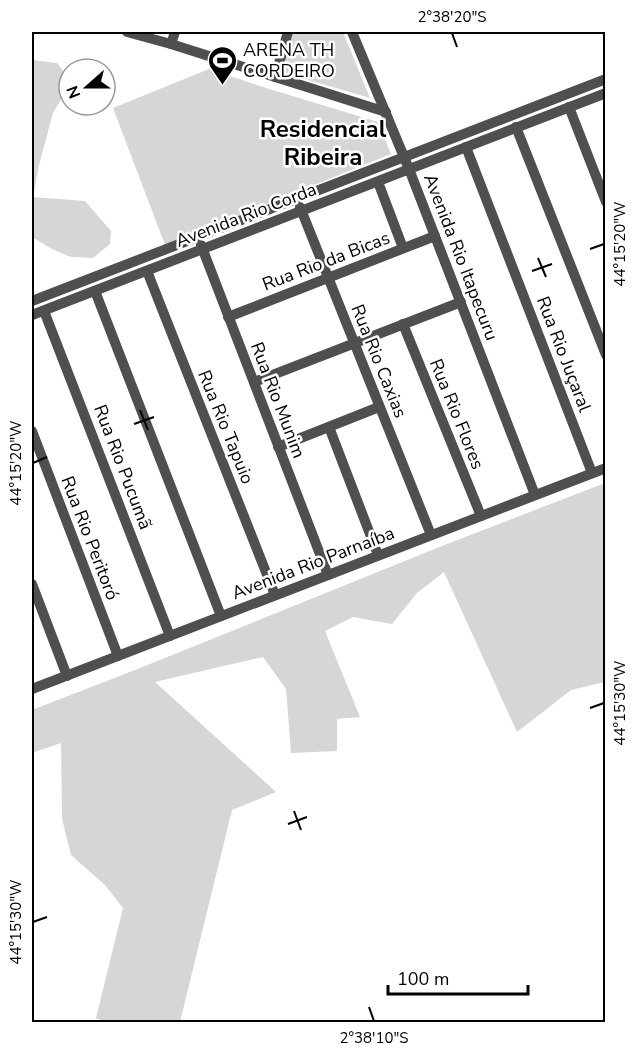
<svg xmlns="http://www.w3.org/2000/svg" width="637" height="1054" viewBox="0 0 637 1054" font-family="'Nunito Sans',sans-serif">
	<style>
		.green { fill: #d6d6d6 }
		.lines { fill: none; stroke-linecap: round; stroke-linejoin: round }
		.minor { stroke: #4f4f4f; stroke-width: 10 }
		.ticks { fill: none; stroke: #000; stroke-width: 2 }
		.labels { text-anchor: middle; stroke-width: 5; stroke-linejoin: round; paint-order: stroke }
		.poi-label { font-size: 18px; fill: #000; stroke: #fff; text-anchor: start }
		.street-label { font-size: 18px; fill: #000; stroke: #fff }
		.district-label { font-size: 24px; font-weight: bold; fill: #000; stroke: #fff }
		.neatline { fill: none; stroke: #000; stroke-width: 2 }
		.ticks-label { font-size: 15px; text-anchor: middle; fill: #000 }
	</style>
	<rect width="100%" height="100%" fill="#fff"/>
	<g class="green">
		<polygon points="293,32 343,32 370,98 281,72"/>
		<polygon points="32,60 57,63 69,79 69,86 53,113 39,165 33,197 85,201 111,231 110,244 93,258 71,257 52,249 32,237"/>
		<polygon points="209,69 266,88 378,122 391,154 165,245 113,108"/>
		<polygon points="605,483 605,682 571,690 517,732 444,572 417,593 392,624 353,617 325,631 360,717 337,719 337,751 291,753 286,689 263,657 155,682 276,792 232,810 180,1022 105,1022 96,1018 123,908 105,885 71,855 62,819 61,743 32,753 32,710 135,670 447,544"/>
	</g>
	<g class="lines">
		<g class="minor">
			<polyline points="127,32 171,44 386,112"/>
			<polyline points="352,32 409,169 535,495"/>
			<polyline points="171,44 175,32"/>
			<polyline points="275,77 288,32"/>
			<polyline points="569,107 606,202"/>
			<polyline points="516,127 606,355"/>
			<polyline points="466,147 592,473"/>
			<polyline points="378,182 403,248"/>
			<polyline points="300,207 431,535"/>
			<polyline points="201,245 328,575"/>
			<polyline points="147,271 275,595"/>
			<polyline points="95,291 221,616"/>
			<polyline points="32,301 606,79"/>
			<polyline points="44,311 170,636"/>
			<polyline points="32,315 606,93"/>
			<polyline points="228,317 435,236"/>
			<polyline points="403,324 481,516"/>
			<polyline points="254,382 461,302"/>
			<polyline points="329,427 378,555"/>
			<polyline points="32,431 118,656"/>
			<polyline points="278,447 379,407"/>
			<polyline points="32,584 67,676"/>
			<polyline points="32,689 606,468"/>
		</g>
	</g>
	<path class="ticks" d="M452,33L457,47M590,249L604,244M538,258L546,277M532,271L552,264M140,410L148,430M134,424L154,417M33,463L47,457M590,708L604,703M294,811L301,830M288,824L307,817M33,922L47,917M369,1007L374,1021"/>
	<defs>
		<symbol id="stadium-pin" viewBox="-11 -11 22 30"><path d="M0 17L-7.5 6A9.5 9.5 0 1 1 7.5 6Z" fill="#000" stroke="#fff"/><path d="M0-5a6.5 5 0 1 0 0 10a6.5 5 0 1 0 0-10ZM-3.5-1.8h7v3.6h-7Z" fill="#fff"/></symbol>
	</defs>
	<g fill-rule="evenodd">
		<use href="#stadium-pin" x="206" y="44" width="33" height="45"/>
	</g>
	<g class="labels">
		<g class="poi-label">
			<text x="243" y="56">ARENA TH<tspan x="243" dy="21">CORDEIRO</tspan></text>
		</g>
		<g class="street-label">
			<text transform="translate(246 215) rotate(-21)" y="6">Avenida Rio Corda</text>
			<text transform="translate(461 257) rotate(69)" y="6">Avenida Rio Itapecuru</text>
			<text transform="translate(326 261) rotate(-21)" y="6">Rua Rio da Bicas</text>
			<text transform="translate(564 354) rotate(69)" y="6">Rua Rio Juçaral</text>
			<text transform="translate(379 361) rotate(68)" y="6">Rua Rio Caxias</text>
			<text transform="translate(278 400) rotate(69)" y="6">Rua Rio Munim</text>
			<text transform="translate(457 414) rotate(68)" y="6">Rua Rio Flores</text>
			<text transform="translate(226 427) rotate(68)" y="6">Rua Rio Tapuio</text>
			<text transform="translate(123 467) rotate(69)" y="6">Rua Rio Pucumã</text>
			<text transform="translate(90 538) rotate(69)" y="6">Rua Rio Peritoró</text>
			<text transform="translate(313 563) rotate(-21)" y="6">Avenida Rio Parnaíba</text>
		</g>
		<g class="district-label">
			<text x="323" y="137">Residencial<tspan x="323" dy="28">Ribeira</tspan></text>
		</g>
	</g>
	<rect width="637" height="1054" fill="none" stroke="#ffffff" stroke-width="66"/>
	<g transform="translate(87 87) rotate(249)"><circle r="28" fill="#ffffff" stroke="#999999" stroke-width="1.5"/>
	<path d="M0-4.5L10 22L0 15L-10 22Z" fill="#000000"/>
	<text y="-9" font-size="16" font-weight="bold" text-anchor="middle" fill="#000000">N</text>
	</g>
	<path d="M388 985v9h140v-9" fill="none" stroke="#000000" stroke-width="3"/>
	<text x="397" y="985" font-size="18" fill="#000000" stroke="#ffffff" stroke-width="4.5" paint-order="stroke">100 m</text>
	<rect x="33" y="33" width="571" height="988" class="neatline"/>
	<g class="ticks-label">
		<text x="452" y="22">2°38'20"S</text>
		<text transform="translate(620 244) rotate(-90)" y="5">44°15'20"W</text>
		<text transform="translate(16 463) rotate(-90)" y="5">44°15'20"W</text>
		<text transform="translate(620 703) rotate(-90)" y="5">44°15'30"W</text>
		<text transform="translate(16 922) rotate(-90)" y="5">44°15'30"W</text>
		<text x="374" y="1043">2°38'10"S</text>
	</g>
</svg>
